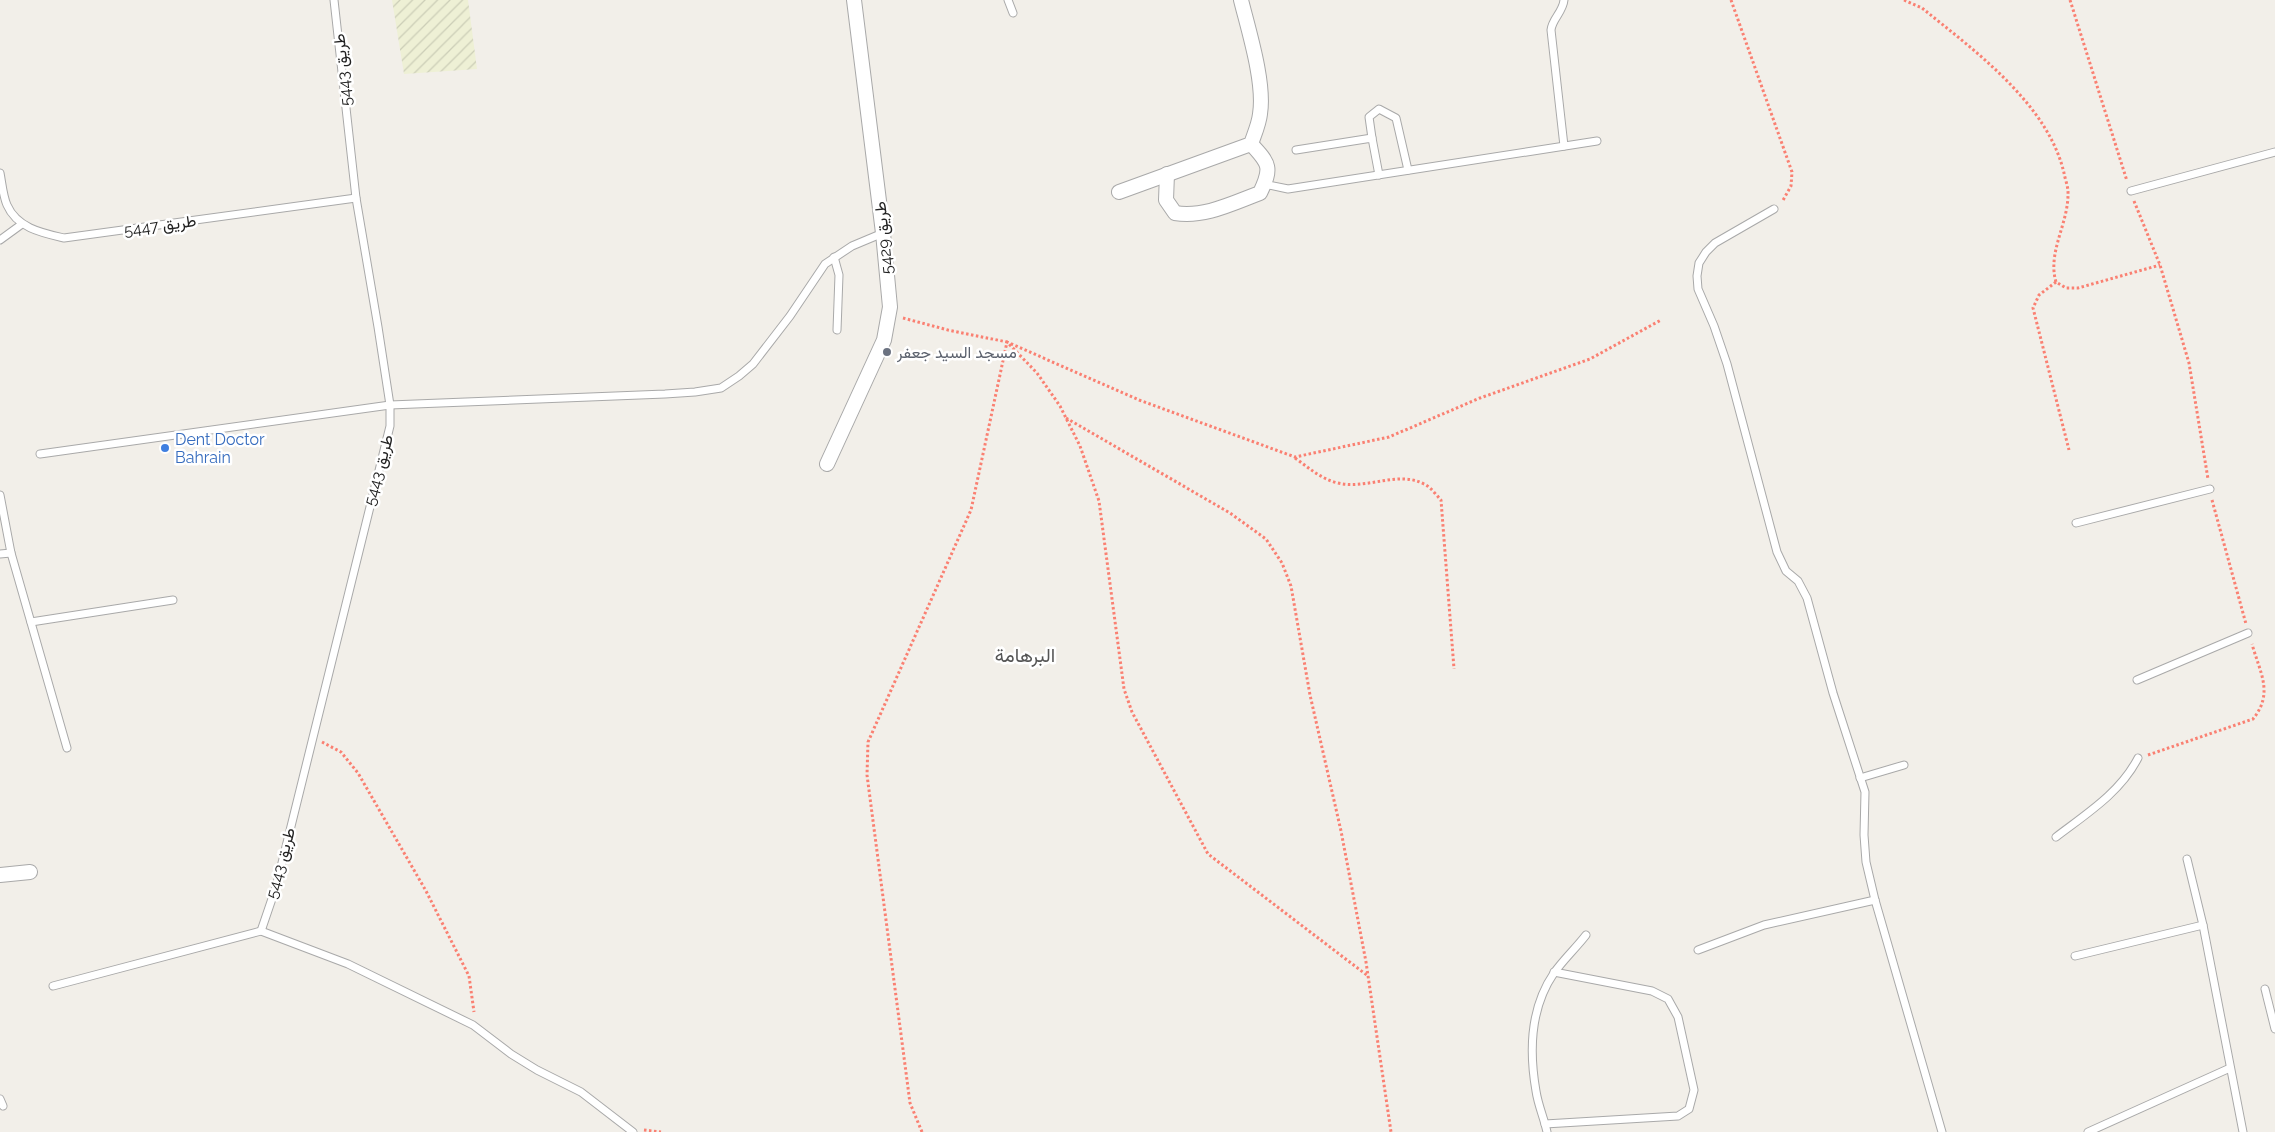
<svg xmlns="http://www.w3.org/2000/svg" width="2275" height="1132" viewBox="0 0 2275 1132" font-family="Raleway,Vazirmatn,sans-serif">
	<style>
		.farmland { fill: url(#farmland-furrows) }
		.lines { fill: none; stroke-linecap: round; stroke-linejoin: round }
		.lane-casing { stroke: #a9a9a9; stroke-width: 9 }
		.street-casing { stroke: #a9a9a9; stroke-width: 16 }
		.path { stroke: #fa8072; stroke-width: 3; stroke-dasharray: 2.5 2.5; stroke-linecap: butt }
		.lane { stroke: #fff; stroke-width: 7 }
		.street { stroke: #fff; stroke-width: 14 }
		.worship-dot { fill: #6b7280; stroke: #fff; stroke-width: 2 }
		.shop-dot { fill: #3f7fe0; stroke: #fff; stroke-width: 2 }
		.labels { text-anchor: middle; stroke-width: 5; stroke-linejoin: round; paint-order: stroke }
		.street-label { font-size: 16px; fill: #222; stroke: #fff }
		.worship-label { font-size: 16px; fill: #5b616d; stroke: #fff; text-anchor: start }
		.shop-label { font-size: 16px; fill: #366cbe; stroke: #fff; text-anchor: start }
		.quarter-label { font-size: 19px; fill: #555; stroke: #fff }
	</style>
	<defs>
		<pattern id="farmland-furrows" width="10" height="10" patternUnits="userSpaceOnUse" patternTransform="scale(1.25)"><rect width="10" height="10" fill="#eef0d5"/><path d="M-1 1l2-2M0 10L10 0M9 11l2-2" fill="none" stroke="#ccceb7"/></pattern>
	</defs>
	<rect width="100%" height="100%" fill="#f2efe9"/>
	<polygon class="farmland" points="392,0 468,0 477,69 404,74"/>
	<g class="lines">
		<defs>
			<g id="lane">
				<polyline points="1008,0 1013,13"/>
				<polyline points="1372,138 1369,117 1379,109 1396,118 1408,170"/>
				<path d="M1564,146L1551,30C1552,19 1563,12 1564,0"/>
				<polyline points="1296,150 1372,138 1379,175"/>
				<path d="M0,173C2,183 3,196 7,205C17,228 42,233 64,238L356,198"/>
				<polyline points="1264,184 1288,189 1597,141"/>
				<polyline points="2131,191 2275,152"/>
				<polyline points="1774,209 1715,243 1706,252 1699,263 1697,276 1698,289 1714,326 1727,364 1777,552 1786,571 1798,581 1807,598 1833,693 1865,792 1864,835 1866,862 1875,900 1942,1132"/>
				<polyline points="0,240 22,224"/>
				<polyline points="834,257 839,275 837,330"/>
				<polyline points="40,454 390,405 665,394 695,392 721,388 739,376 753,364 790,316 825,264 852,246 883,233"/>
				<polyline points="0,495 11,553 67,748"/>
				<polyline points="2076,523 2210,489"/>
				<polyline points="0,554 11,553"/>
				<polyline points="31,622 173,600"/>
				<polyline points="2137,680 2248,633"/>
				<polyline points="1860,778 1904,765"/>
				<path d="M2056,837C2086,814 2120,793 2138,758"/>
				<polyline points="2187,859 2203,925 2243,1132"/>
				<polyline points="261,931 276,887 390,426 390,405 378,327 356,198 334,0"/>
				<polyline points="1698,950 1764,925 1875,900"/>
				<polyline points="2075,956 2203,925"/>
				<polyline points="53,986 261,931 348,964 473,1025 511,1054 537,1070 581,1092 633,1132"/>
				<polyline points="2265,989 2275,1029"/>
				<polyline points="0,1099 3,1106"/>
				<polyline points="1545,1124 1678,1116 1689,1109 1694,1090 1678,1017 1668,999 1652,991 1554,972"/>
				<path d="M1547,1132C1544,1118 1538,1105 1536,1091C1529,1051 1530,1008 1554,973C1563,960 1576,948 1586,935"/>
				<polyline points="2088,1132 2230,1068"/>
			</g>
			<g id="street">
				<path d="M1167,174L1166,200L1175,213C1204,218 1233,203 1260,193C1272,168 1270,164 1251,144"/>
				<path d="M1119,192L1251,144C1254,135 1259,124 1260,114C1265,83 1249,32 1241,0"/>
				<polyline points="827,464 884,340 890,307 883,233 854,0"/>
				<polyline points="0,875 30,872"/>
			</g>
		</defs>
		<use href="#lane" class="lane-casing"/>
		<use href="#street" class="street-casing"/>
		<g class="path">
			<polyline points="1731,0 1792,172 1791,186 1782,202"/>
			<path d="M1904,0L1922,8C1975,51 2048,104 2064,173C2065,179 2068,186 2068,192C2069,223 2047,252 2056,282L2066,288H2078L2160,265"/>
			<polyline points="2070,0 2127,181"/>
			<polyline points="2134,201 2160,265 2189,363 2208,479"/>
			<polyline points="2056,282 2039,295 2033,308 2069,450"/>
			<polyline points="903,318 948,330 1007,342 1037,373 1060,406 1080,446 1099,501 1124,689 1132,712 1208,854 1368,976"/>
			<polyline points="1066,418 1230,513 1266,539 1282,563 1291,586 1310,695 1341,831 1366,962 1391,1132"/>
			<path d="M1295,458C1309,468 1321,479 1338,483C1367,490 1398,470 1424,484C1431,487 1436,495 1441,500L1454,669"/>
			<polyline points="2212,500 2246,624"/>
			<polyline points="322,742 341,752 358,773 426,891 469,976 474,1012"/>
			<path d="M2148,755L2253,719C2274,693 2260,673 2252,644"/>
			<polyline points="644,1130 661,1132"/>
			<polyline points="922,1132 910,1103 867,775 868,742 971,510 1007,342 1139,400 1295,457 1389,437 1480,398 1590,359 1661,320"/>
		</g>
		<use href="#lane" class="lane"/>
		<use href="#street" class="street"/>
	</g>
	<circle class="worship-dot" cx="887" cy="352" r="5"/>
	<circle class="shop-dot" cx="165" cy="448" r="5"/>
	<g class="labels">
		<g class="street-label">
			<text transform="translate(342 70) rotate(-96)" y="6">طريق 5443</text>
			<text transform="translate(160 225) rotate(-8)" y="6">طريق 5447</text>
			<text transform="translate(883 238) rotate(-96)" y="6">طريق 5429</text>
			<text transform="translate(378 470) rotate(-75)" y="6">طريق 5443</text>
			<text transform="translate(280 863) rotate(-75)" y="6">طريق 5443</text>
		</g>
		<g class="worship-label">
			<text x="897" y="358">مسجد السيد جعفر</text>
		</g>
		<g class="shop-label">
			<text x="175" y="445">Dent Doctor<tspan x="175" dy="18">Bahrain</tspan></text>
		</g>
		<g class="quarter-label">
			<text x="1025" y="662">البرهامة</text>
		</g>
	</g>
</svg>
